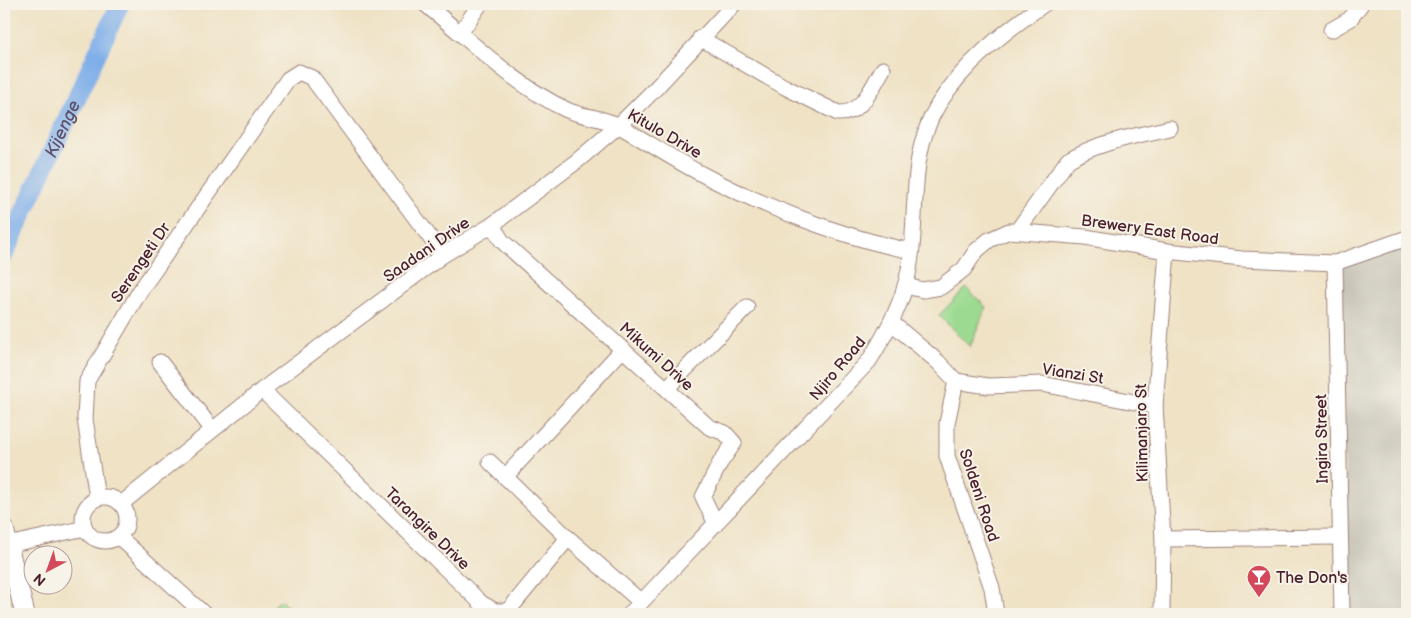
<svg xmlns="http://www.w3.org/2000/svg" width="1411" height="618" viewBox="0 0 1411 618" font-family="'Balsamiq Sans',sans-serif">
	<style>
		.industrial { fill: #c8c4b8 }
		.green { fill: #9bda90; stroke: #727c5e }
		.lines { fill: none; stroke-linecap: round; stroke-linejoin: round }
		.river { stroke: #7fafe9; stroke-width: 19 }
		.minor-casing { stroke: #9c8078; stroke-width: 17 }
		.major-casing { stroke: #9c8078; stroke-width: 21 }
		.minor { stroke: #fff; stroke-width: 15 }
		.major { stroke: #fff; stroke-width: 19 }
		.labels { text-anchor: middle; stroke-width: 4; stroke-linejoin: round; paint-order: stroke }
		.street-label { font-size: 16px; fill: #4a1f2b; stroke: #f7f3e8 }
		.poi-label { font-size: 16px; fill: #4a1f2b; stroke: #f7f3e8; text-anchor: start }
		.water-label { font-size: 18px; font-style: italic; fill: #5d516e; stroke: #f7f3e8 }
	</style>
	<rect width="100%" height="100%" fill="#f7f3e8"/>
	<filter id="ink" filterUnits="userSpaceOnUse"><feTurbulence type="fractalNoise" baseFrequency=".02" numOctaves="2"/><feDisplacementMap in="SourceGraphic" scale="10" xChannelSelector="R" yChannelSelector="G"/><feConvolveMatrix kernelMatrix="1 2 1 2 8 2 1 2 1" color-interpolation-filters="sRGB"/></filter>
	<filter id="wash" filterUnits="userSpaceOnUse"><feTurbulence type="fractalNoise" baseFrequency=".0096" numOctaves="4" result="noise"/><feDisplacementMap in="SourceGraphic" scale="20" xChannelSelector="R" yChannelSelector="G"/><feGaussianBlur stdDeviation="1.12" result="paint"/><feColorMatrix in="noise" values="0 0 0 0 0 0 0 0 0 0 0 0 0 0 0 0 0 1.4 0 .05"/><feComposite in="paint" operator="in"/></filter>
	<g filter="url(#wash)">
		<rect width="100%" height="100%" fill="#efe2c5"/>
		<polygon class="industrial" points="1407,243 1407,614 1347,614 1341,263"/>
		<g class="green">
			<polygon points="966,288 986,307 970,347 939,315"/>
			<polygon points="280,600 290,609 285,614 266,614"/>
		</g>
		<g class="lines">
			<path class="river" id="s1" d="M4,255L120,4"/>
		</g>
	</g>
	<g filter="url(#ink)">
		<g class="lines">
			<defs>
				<g id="minor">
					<path d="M425,4C470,40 514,85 567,110C583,117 607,118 621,127C646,141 670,157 696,171C759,205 841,237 911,251"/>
					<polyline points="1331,30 1350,19 1361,4"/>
					<polyline points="461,32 480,4"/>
					<path d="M700,38L785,87L838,113C862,115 872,87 883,69"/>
					<polyline points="492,225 502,241 709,427 725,433 734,443 720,463 703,497 716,524"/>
					<path d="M1017,231L1068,160C1098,142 1136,136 1170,128"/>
					<polyline points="1335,263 1342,614"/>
					<polyline points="905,286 923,290 941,287 964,269 976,251 989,240 1009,231 1085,237 1167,251 1242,259 1335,263 1407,238"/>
					<polyline points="892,323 938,362 956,381 947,423 947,456 992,588 996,614"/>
					<polyline points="160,362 212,429"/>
					<polyline points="956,381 988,386 1042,384 1155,406"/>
					<polyline points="667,388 747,307"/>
					<polyline points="262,390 481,603 495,611 508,611 568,538"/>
					<polyline points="490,462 568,538 641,602"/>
					<polyline points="505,477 623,349"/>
					<circle cx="105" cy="519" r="22"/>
					<polyline points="97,498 85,419 87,381 140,291 288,79 299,72 312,78 443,255"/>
					<polyline points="121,504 262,390 443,255 492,225 577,161 619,125 655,89 734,4"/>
					<polyline points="119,537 204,614"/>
					<polyline points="1163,539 1340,537"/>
					<polyline points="8,545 85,528"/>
					<path d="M630,614L869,361C884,337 897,314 905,287C922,227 904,160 938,105C964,63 1004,32 1044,4"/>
					<polyline points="1162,614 1163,539 1155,406 1167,251"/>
				</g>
				<polyline id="major" points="4,529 25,614"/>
			</defs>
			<use href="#minor" class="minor-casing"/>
			<use href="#major" class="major-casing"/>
			<use href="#minor" class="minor"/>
			<use href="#major" class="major"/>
		</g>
	</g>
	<defs>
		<symbol id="bar-pin" viewBox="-11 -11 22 30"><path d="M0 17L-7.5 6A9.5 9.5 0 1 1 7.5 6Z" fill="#d1495b" stroke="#f7f3e8"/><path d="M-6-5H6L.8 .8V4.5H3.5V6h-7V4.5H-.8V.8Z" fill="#fff"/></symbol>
	</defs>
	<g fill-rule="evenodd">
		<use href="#bar-pin" x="1245" y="563" width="28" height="38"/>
	</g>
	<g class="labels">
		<g class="street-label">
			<text transform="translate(665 133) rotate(30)" y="6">Kitulo Drive</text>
			<text transform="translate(1150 229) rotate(8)" y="6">Brewery East Road</text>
			<text transform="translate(426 249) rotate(-35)" y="6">Saadani Drive</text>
			<text transform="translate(140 262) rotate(-56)" y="6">Serengeti Dr</text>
			<text transform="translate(657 356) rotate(42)" y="6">Mikumi Drive</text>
			<text transform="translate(837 368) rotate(-50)" y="6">Njiro Road</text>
			<text transform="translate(1073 373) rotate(9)" y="6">Vianzi St</text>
			<text transform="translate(1141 433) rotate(-91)" y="6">Kilimanjaro St</text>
			<text transform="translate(1321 439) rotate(-91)" y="6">Ingira Street</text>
			<text transform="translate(980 495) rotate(72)" y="6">Soldeni Road</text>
			<text transform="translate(428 528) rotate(44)" y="6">Tarangire Drive</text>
		</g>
		<g class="poi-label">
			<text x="1276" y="583">The Don's</text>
		</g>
		<g class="water-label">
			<text dy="6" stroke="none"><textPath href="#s1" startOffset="139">Kijenge</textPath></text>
		</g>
	</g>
	<rect width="1411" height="618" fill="none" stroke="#f7f3e8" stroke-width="20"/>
	<g transform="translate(48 570) rotate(221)"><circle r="24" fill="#f7f3e8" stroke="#b29e9c"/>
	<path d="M0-4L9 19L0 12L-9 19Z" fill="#d1495b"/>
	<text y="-8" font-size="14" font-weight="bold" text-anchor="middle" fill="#4a1f2b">N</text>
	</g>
</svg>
